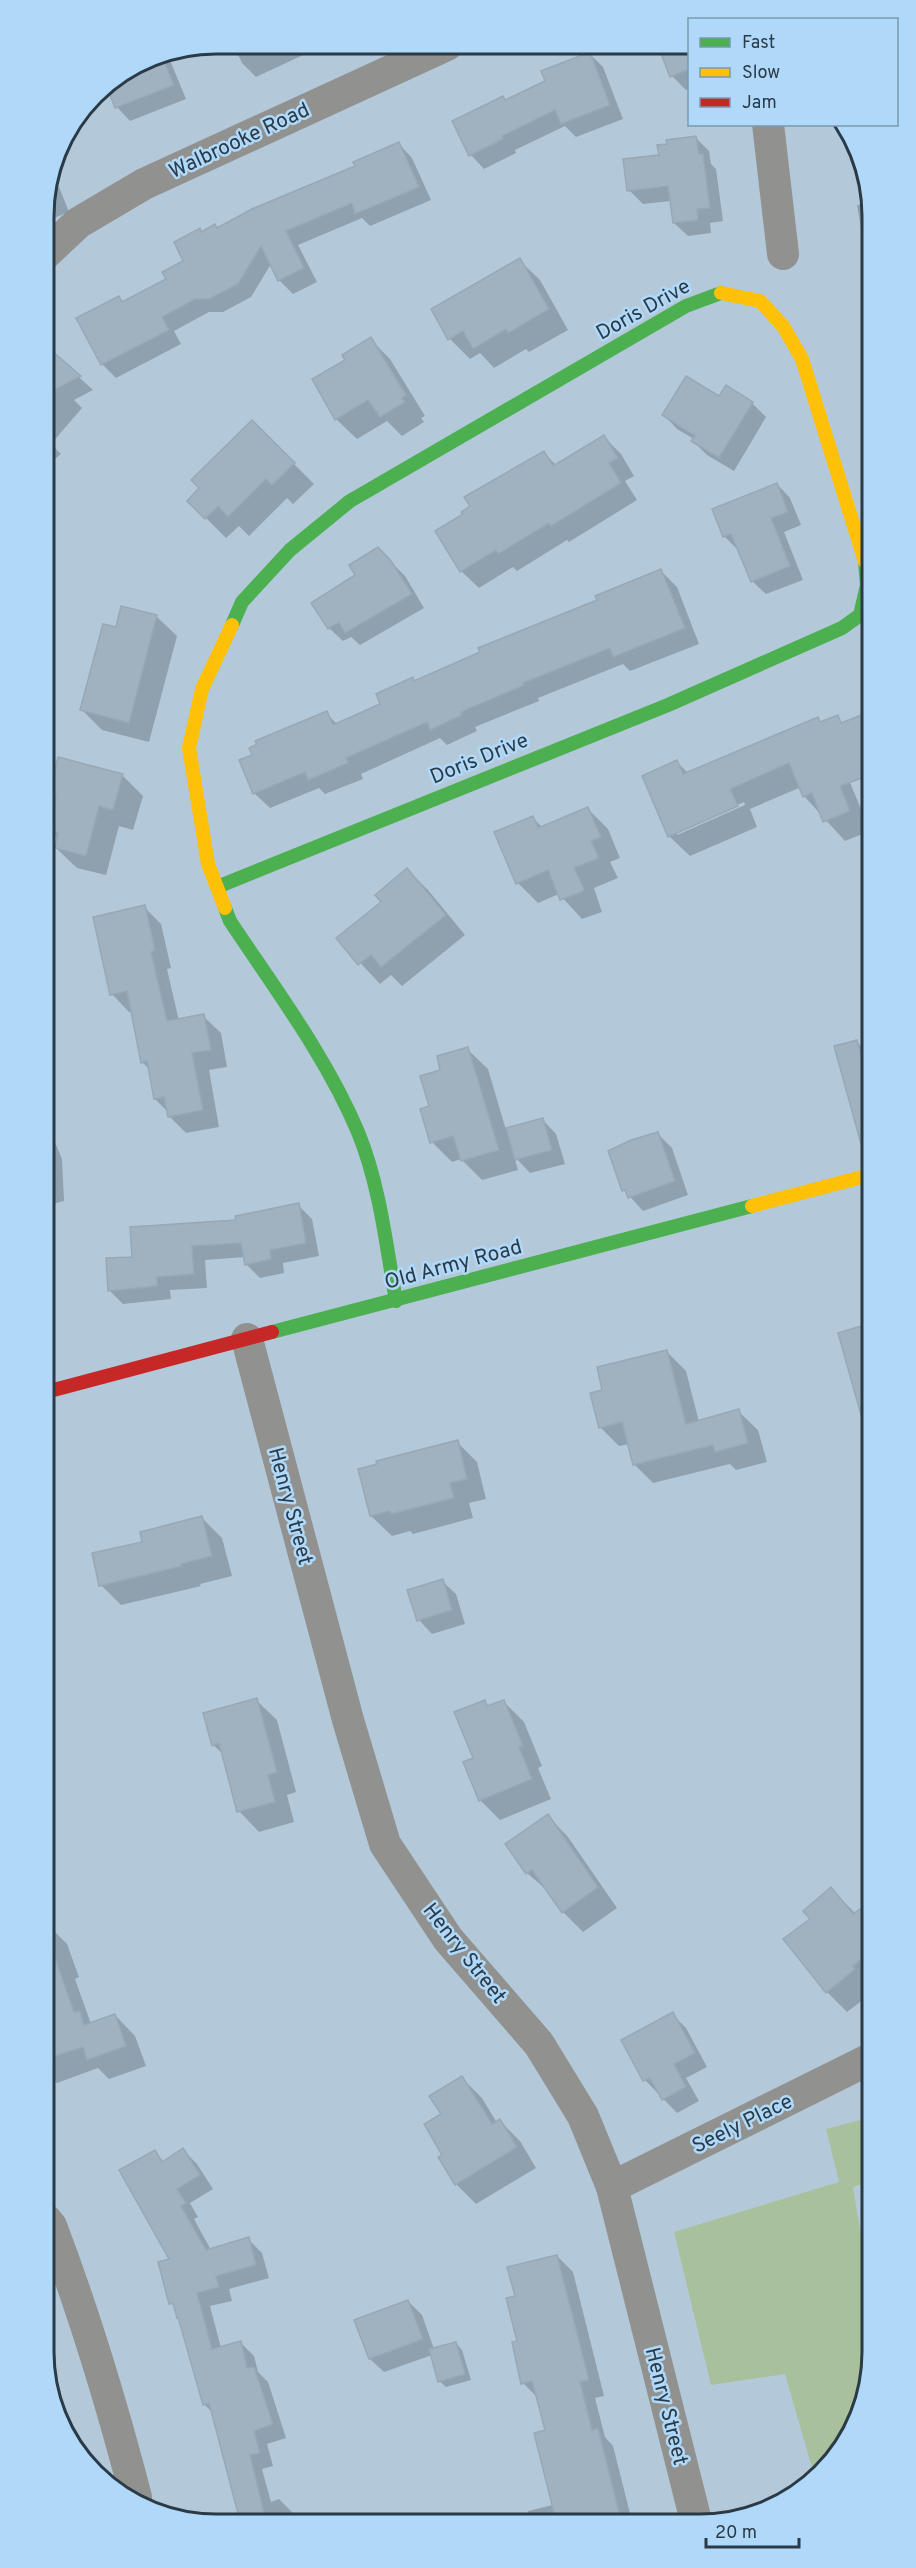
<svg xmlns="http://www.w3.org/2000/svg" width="916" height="2568" viewBox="0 0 916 2568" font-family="Overpass,sans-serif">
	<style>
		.green { fill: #a9c09c }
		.shadow { fill: #0003; fill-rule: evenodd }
		.building { fill: #a0b2c0; stroke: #97a8b6; stroke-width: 1.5 }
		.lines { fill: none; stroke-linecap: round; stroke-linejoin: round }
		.street { stroke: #91928f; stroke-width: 32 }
		.fast { stroke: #4caf50; stroke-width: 14 }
		.slow { stroke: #ffc107; stroke-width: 14 }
		.jam { stroke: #c62828; stroke-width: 14 }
		.labels { text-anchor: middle; stroke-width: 5; stroke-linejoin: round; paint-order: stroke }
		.street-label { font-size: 21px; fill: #2a3a47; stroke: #afd8f9 }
		.rim { fill: none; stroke: #2a3a47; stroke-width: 3 }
	</style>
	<rect width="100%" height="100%" fill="#b3c9da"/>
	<path class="green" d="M872,2117V2181L853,2187L861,2235L872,2232C872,2315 887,2419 815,2478L785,2374L711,2385L674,2232L839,2182L826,2129Z"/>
	<g class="shadow">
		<polygon points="233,44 311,44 314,50 256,77 242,63"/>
		<polygon points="659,46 690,47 690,88 686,90 672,76"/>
		<polygon points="167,53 186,99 130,121 117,107 107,83 150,56"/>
		<polygon points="590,54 603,67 623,119 576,137 565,126 515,150 516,153 484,169 471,155 503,98 506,101 547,82"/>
		<polygon points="695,137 709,151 711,164 716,169 723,221 710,223 711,233 688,236 674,223 671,201 643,204 629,190 660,156"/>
		<polygon points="399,144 412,158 431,200 370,226 362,218 298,245 317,282 293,294 279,280 271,264 251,297 223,312 209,312 174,331 181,344 116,378 102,364 78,318 118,297 124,303 168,280 185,261 199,230 202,233 218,229 357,167"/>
		<polygon points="53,172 69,212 44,222 44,204"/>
		<polygon points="869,203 869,246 863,240 857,205"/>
		<polygon points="519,260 540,280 568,330 529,352 526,349 494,368 480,353 470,359 450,339"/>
		<polygon points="370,339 390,359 425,416 421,418 424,422 402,436 387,421 357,439 336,419 315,380 347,360"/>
		<polygon points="47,348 93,390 74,400 82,408 51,444 61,454 44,468 44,351"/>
		<polygon points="726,387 752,403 766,417 734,471 707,455 693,441 694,439 677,429 664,415 720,398"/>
		<polygon points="252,422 314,484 293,504 287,498 249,536 239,526 226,538 189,501"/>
		<polygon points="604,437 621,454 634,476 625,481 637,500 569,542 567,540 517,571 513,567 479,588 461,571 465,515 472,506 544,453 556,465"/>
		<polygon points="777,484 790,498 801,525 784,532 803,580 766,594 752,581 738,550 724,536"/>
		<polygon points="378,549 405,576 424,608 360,645 351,637 343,641 329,628 357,576"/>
		<polygon points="661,571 677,587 699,644 630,671 623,664 538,698 539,701 475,727 477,731 447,745 440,738 361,774 363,779 325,794 319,788 270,808 254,793 254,755 326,713 338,725 382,705 412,679 416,682"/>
		<polygon points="156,616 177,636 149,742 102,730 82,710 117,629"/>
		<path d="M833,741L870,831L845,841L804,796L801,787L750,809L757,827L690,856L669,836L677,762L688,773ZM744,802L745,805L677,835V832Z"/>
		<polygon points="122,775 143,796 133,830 119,826 106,875 77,868 56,848 58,839 49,830 57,800 50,793"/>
		<polygon points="588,809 608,829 620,858 610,862 618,878 594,888 602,912 582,919 559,894 538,903 518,883 533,818 543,828"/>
		<polygon points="407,870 428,890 465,935 402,986 391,975 380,984 338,939 383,902"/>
		<polygon points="144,907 161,924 171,968 167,969 179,1021 203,1016 221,1033 227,1067 209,1070 219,1127 186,1133 169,1116 168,1112 155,1099 150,1070 142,1062 132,1011 129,1012 112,994"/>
		<polygon points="857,1042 861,1046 870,1044 870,1129 854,1113"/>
		<polygon points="467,1049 488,1069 506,1130 543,1120 556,1134 565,1164 530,1173 514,1156 518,1170 482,1180 461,1159 452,1162 432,1142 442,1071"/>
		<polygon points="45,1118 62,1159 64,1201 45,1206"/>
		<polygon points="658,1134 672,1148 688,1195 643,1211 624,1190 610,1152"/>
		<polygon points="298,1205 312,1219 319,1256 283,1263 284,1273 260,1278 246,1264 245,1257 205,1260 207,1288 170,1290 171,1299 123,1304 110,1291 134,1258 238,1222"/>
		<polygon points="667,1352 686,1371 699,1422 738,1411 758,1430 767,1462 736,1470 730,1464 653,1483 634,1464 629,1444 619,1446 600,1427 604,1391"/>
		<polygon points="457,1442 477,1462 486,1499 469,1503 473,1518 413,1534 410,1531 392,1536 371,1516"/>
		<polygon points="202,1518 222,1538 232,1576 200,1584 201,1586 121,1605 101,1585 144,1543"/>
		<polygon points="442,1581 456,1594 465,1624 432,1634 419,1620"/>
		<polygon points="256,1700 277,1720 296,1792 287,1795 294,1822 259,1832 239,1811 224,1755 213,1745"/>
		<polygon points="503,1701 524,1722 542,1766 538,1768 551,1799 500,1820 480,1800 475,1759 484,1702 490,1707"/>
		<polygon points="548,1816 568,1837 617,1908 583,1932 563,1912 549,1892 527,1873"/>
		<polygon points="831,1889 856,1914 860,1911 872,1923 872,1993 847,2012 827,1992 812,1919"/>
		<polygon points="47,1924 67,1944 79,1977 75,1979 91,2024 115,2015 135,2036 146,2066 109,2079 98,2068 57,2083 46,2074"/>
		<polygon points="672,2014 686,2028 707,2067 686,2078 699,2101 677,2113 645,2080"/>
		<polygon points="462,2078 482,2098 497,2123 500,2121 520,2141 536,2168 476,2204 456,2184 444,2155 443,2115"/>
		<polygon points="183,2150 197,2164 213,2189 190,2203 198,2217 194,2219 211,2250 248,2239 262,2253 269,2278 229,2289 232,2301 210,2306 221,2348 240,2342 254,2356 258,2372 268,2382 286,2438 267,2444 273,2466 262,2469 271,2502 279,2499 293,2513 295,2521 240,2521 214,2414 204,2404 176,2308 171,2303 172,2260 154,2152 165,2163"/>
		<polygon points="557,2256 573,2272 604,2396 595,2398 605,2437 613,2446 632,2521 530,2521 528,2511 553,2505 546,2432 538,2398 523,2383 517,2297"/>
		<polygon points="408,2301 422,2315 434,2349 456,2343 462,2350 471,2380 446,2387 439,2381 432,2355 384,2372 370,2359 356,2320"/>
	</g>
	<g class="building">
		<polygon points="658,46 690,47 690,69 670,77"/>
		<polygon points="590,52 610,105 561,124 555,110 502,136 503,139 469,156 452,121 503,96 505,100 545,81 541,71"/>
		<polygon points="161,54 174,85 115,108 106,84 150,56"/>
		<polygon points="696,136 699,154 703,154 710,208 697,209 698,220 673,223 668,186 627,191 623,159 659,155 657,145 667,144 666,140"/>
		<polygon points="399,142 419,187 355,214 352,203 286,231 304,268 278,281 261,246 238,284 209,299 195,299 162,317 169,330 101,365 76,318 119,296 122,302 166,279 162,272 183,261 174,242 200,228 201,232 215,224 217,228 252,209 355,166 353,162"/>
		<polygon points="520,258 549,309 508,333 506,329 473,349 463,331 448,340 431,309"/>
		<polygon points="371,337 406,395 402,398 405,402 380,417 368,400 335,420 312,379 345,360 342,355"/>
		<polygon points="44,344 81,376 44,395"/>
		<polygon points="686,376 719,396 726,385 753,402 719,458 691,441 695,436 662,415"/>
		<polygon points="252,420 295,463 272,485 266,479 228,517 218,506 205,519 187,501 199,488 191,480"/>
		<polygon points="604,435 618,458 609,463 621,483 551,526 549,523 498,554 496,550 460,572 435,531 463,514 461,512 470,506 464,497 544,451 553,466"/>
		<polygon points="777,483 788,512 771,518 790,566 751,582 731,534 723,537 712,509"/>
		<polygon points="378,547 391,561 412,594 345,633 339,622 328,629 311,603 355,575 349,565"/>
		<polygon points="661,569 685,628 613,657 610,648 523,683 524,685 461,712 462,715 430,730 427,722 346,758 348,763 308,780 305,772 253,794 239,760 252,755 249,748 257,744 255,741 327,711 333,725 380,704 376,694 413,677 414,681 480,652 478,648 597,600 595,596"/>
		<polygon points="121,606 157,615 129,723 80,710 103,624 116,627"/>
		<polygon points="864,714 870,729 870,775 840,786 850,811 823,822 812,793 803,797 789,763 730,789 738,806 668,837 642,776 677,760 683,774 818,717 820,722 838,715 841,723"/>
		<polygon points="58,757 123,774 113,810 99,806 86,856 55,848 58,833 48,830 56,796 49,794"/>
		<polygon points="588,807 601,837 591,841 599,858 574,868 584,889 582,892 560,900 548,870 516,884 494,832 533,816 538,828"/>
		<polygon points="407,868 446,915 381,967 371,955 358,965 336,938 381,902 375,895"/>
		<polygon points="145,905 155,950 151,952 167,1021 204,1014 211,1050 192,1053 203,1110 168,1117 164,1097 154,1099 147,1061 141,1063 127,991 110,995 93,917"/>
		<polygon points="857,1040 862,1060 870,1058 870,1150 863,1151 834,1046"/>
		<polygon points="468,1047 499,1150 461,1161 453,1136 430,1143 420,1109 429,1106 420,1076 440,1070 437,1056"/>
		<polygon points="543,1118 552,1150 515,1160 506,1128"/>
		<polygon points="658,1132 675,1181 628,1198 625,1190 622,1191 608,1151 631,1140"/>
		<polygon points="299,1203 306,1243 270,1250 271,1259 245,1265 241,1243 192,1246 194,1274 157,1277 157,1286 108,1291 106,1258 132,1257 130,1227 236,1220 235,1216"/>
		<polygon points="871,1323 871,1421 863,1422 838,1333"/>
		<polygon points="667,1350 686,1424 739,1409 748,1443 715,1452 713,1445 633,1465 622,1422 599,1428 590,1393 602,1390 597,1367"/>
		<polygon points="458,1440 467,1479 450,1483 454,1498 391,1514 390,1511 370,1516 358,1469 377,1464 376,1461"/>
		<polygon points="202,1516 212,1556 181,1564 182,1566 99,1586 92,1553 142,1542 140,1532"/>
		<polygon points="443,1579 452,1610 417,1621 407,1590"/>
		<polygon points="257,1698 277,1772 268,1775 275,1802 237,1812 219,1743 212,1746 203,1713"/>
		<polygon points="485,1700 487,1706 504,1700 523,1746 519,1747 532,1779 479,1801 463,1762 473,1758 454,1712"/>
		<polygon points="548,1814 598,1887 562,1913 532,1870 526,1874 505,1844"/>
		<polygon points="831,1887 853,1914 860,1909 872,1924 872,1950 853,1966 855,1969 826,1993 783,1939 810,1919 803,1911"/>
		<polygon points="50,1943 74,2012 80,2011 84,2025 115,2014 126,2046 87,2060 83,2047 46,2059 46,1944"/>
		<polygon points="673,2012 695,2053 674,2064 686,2087 662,2100 650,2078 643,2081 621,2040"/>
		<polygon points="462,2076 492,2124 500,2119 517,2147 455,2185 438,2157 442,2155 424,2124 441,2114 429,2096"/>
		<polygon points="183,2148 200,2175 177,2189 186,2203 181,2206 206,2250 249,2237 256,2265 216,2276 219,2287 197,2293 212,2349 241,2341 247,2368 254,2367 273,2424 254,2431 260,2453 250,2455 266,2521 240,2521 209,2403 203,2405 178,2317 177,2318 173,2303 169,2304 158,2262 169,2259 119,2170 155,2150 162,2162"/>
		<polygon points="557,2255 589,2380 580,2382 592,2430 598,2428 621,2521 556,2521 534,2433 545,2430 532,2381 521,2384 512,2342 517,2341 506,2298 515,2296 507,2267"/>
		<polygon points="408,2300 423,2339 369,2359 354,2320"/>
		<polygon points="456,2342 465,2374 438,2382 429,2349"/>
	</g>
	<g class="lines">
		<g class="street">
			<polyline points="768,124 783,254"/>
			<polyline points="44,255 78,223 144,184 447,45"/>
			<polyline points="247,1339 348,1720 385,1844 448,1939 539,2044 583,2116 612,2187 696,2521"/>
			<polyline points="612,2187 872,2058"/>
			<path d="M47,2221L51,2226C85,2315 112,2405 136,2497"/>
		</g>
		<g class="fast">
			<polyline points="232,625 242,602 290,550 350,501 686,306 721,293"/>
			<polyline points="217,887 668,705 842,628 860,615 867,585 865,562"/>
			<path d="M225,908L230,921C275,989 326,1056 358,1132C380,1186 386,1244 396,1301"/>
			<polyline points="272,1332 752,1206"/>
		</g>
		<g class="slow">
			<polyline points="721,293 760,301 783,326 802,359 865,562"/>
			<polyline points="225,908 208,864 189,748 202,689 232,625"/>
			<polyline points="752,1206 870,1175"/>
		</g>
		<polyline class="jam" points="46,1392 272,1332"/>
	</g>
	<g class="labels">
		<g class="street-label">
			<text transform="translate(239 140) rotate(-25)" y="7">Walbrooke Road</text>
			<text transform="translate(643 309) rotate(-29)" y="7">Doris Drive</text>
			<text transform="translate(479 758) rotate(-22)" y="7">Doris Drive</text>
			<text transform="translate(453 1264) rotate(-15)" y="7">Old Army Road</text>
			<text transform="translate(291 1506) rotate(75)" y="7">Henry Street</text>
			<text transform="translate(465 1953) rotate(52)" y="7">Henry Street</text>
			<text transform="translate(742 2123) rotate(-26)" y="7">Seely Place</text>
			<text transform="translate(667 2406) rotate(76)" y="7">Henry Street</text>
		</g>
	</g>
	<path d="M0 0H916V2568H0ZM216 54H700A162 162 0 0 1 862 216V2352A162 162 0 0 1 700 2514H216A162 162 0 0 1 54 2352V216A162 162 0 0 1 216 54Z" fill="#afd8f9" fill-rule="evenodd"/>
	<path class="rim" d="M216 54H700A162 162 0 0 1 862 216V2352A162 162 0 0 1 700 2514H216A162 162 0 0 1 54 2352V216A162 162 0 0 1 216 54Z"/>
	<rect x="688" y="18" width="210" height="108" fill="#afd8f9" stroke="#7a99b2" stroke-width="1.5"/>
	<rect x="700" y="38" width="30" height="9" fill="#4caf50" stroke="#7a99b2" stroke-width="1.5"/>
	<text x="742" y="48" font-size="18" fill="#2a3a47">Fast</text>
	<rect x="700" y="68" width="30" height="9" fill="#ffc107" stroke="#7a99b2" stroke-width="1.5"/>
	<text x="742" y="78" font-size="18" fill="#2a3a47">Slow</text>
	<rect x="700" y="98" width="30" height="9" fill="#c62828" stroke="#7a99b2" stroke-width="1.5"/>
	<text x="742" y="108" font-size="18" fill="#2a3a47">Jam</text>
	<path d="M706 2538v9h93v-9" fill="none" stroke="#2a3a47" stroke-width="3"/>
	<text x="715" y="2538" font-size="18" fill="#2a3a47" stroke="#afd8f9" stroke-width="4.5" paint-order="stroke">20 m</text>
</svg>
